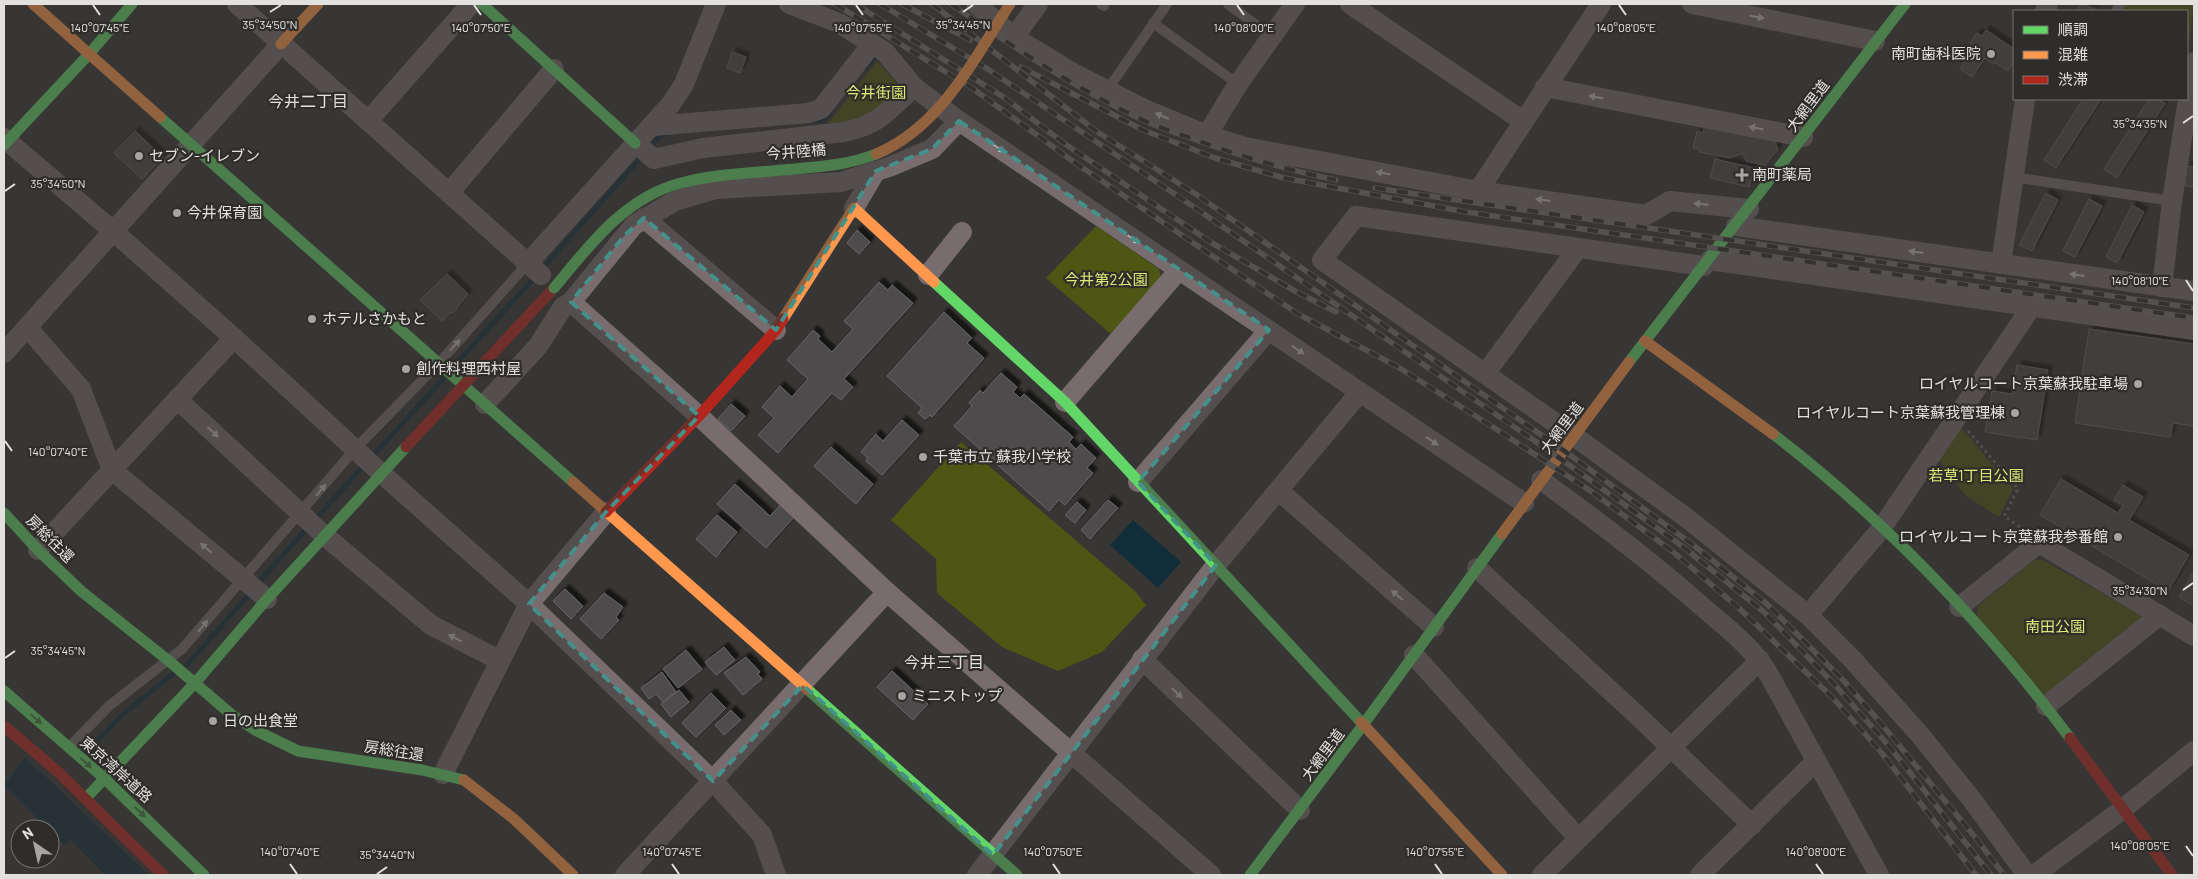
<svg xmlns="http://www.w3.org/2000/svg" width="2198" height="879" viewBox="0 0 2198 879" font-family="Barlow,'Noto Sans JP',sans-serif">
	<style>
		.green { fill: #4e5614 }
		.water { fill: #112d39 }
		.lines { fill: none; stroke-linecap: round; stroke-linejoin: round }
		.stream { stroke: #112d39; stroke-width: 5 }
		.building { fill: #4d4b4b; stroke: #686667; filter: url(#shadow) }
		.path { stroke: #746c6d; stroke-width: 3; stroke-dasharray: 2.5 4; stroke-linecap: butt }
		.lane { stroke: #786c6e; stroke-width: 10 }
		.street { stroke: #786c6e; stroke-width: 20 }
		.fast { stroke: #63d668; stroke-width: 11 }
		.slow { stroke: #ff974d; stroke-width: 11 }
		.jam { stroke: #b3261e; stroke-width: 11 }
		.rail-casing { stroke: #787272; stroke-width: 5.5 }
		.rail { stroke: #2f2d29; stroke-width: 4; stroke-dasharray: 11; stroke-linecap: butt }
		.fast-bridge { stroke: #63d668; stroke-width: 11 }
		.slow-bridge { stroke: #ff974d; stroke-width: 11 }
		.oneway { fill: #c2bebc }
		.oneway2 { fill: #467945 }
		.marked { fill: none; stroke: #44918a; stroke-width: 4; stroke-dasharray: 10 6; stroke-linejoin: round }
		.ticks { fill: none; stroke: #e2e1de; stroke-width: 2 }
		.poi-dot { fill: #a6a5a2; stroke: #2f2d29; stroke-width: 2 }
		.labels { text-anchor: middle; stroke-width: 4.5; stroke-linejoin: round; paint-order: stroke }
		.poi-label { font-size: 15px; fill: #e2e1de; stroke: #2f2d29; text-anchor: start }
		.park-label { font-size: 15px; fill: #d9ea76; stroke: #2f2d29 }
		.street-label { font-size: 15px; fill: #e2e1de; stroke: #2f2d29 }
		.neighbourhood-label { font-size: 16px; fill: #e2e1de; stroke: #2f2d29 }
		.ticks-label { font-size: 12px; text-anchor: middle; fill: #e2e1de; stroke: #2f2d29; stroke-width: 4.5; stroke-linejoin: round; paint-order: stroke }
	</style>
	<defs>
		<filter id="shadow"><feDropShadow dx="4.5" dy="-4.5" stdDeviation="1" flood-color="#0009"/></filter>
	</defs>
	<rect width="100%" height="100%" fill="#383634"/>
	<g class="green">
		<polygon points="2124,4 2192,4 2194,7 2187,54 2187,11 2121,11"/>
		<polygon points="877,61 900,87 899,99 864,125 823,130"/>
		<polygon points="1096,226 1159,269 1161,278 1112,335 1046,278"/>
		<polygon points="1959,425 2013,489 1999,517 1966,496 1937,458"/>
		<polygon points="961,442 1136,592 1146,605 1102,652 1058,671 1002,647 937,593 936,559 891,520"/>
		<polygon points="2034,560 2043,560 2142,616 2142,627 2043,695 1977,616 1978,606"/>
	</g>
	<g class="water">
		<polygon points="1133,520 1181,562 1158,588 1110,545"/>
		<polygon points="25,757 149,875 105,875 71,840 64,845 4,785"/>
	</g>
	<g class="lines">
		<g class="stream">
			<polyline points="866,68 877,54"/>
			<polyline points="814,121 824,120 830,113"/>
			<polyline points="648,149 659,137 666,134"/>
			<polyline points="542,269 643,155"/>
			<polyline points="453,367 537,275"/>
			<polyline points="371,458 443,379"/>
			<polyline points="314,521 365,464"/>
			<polyline points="257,584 308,527"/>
			<polyline points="187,665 252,591"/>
			<polyline points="87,752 122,715 173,674"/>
		</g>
	</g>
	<g class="building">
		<polygon points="2081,4 2084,4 2096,10 2077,11"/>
		<polygon points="1986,30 2014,49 2014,62 2008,71 1995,62 1994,64 1985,58 1972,77 1960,69 1969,55 1967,53 1972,45 1970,43 1977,33 1982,36"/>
		<polygon points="732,52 746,57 740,73 727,68"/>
		<polygon points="2083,99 2101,99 2056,168 2044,160"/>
		<polygon points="2149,99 2157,99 2165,103 2117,178 2104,169"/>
		<polygon points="1706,121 1772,133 1778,150 1765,165 1746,161 1743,153 1730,158 1699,152 1700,149 1693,148 1697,131 1703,133"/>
		<polygon points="135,131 163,157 142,179 114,153"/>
		<polygon points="1715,159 1754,168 1749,187 1710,178"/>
		<polygon points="2187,166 2194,167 2194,187 2185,186"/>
		<polygon points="2046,193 2058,200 2032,251 2019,245"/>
		<polygon points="2089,199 2102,206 2075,257 2063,251"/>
		<polygon points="2132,205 2144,212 2117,263 2106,257"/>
		<polygon points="857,230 870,242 859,254 847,243"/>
		<polygon points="447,274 468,294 453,313 451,312 442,321 420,300"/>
		<polygon points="879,282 888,290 892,285 913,303 844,379 853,387 841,400 832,393 778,453 758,435 774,418 762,407 780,386 792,397 808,379 787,360 813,330 820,336 818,339 832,352 853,329 844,321"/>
		<polygon points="944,312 972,338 967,343 984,358 932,417 930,415 925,419 918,413 922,408 887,376"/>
		<polygon points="2089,329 2194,344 2194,426 2173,423 2170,437 2075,423"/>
		<polygon points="2017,365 2048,370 2037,440 1985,432 1992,391 2012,394"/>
		<polygon points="1001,373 1017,387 1013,392 1020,398 1024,394 1073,437 1069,442 1076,449 1081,444 1096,458 1087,468 1093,473 1065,505 1059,500 1049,511 954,426 972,406 969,403 980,390 983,393"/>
		<polygon points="731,404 745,416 731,431 718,419"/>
		<polygon points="902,420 919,435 882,475 866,461 868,458 861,452 876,434 883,441"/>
		<polygon points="831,447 873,484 856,504 814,466"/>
		<polygon points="2061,479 2118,513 2123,505 2114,500 2123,485 2143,497 2129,520 2189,555 2168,591 2040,515"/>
		<polygon points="735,484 770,516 782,503 796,515 766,548 717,504"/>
		<polygon points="1108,500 1118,508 1090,539 1081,530"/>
		<polygon points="1077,502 1086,510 1075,523 1065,515"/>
		<polygon points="717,515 737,532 716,557 696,539"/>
		<polygon points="2194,571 2194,606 2179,597"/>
		<polygon points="565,589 583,606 571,619 553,601"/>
		<polygon points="604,593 623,607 616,617 619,620 601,639 580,619"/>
		<polygon points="724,647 735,660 716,675 705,662"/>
		<polygon points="686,650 702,669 678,688 663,669"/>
		<polygon points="746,657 760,672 758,674 762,679 743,695 724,673"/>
		<polygon points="892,671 928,704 913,720 877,687"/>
		<polygon points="662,672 676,692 663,702 656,694 649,699 641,688"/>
		<polygon points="679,690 689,702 671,717 661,704"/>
		<polygon points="711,693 726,708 696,737 682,723"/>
		<polygon points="731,710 741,720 724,735 715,725"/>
	</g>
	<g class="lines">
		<polyline class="path" points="1968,431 2018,489 2004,516 2026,531"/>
		<g class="lane">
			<polyline points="1101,4 1104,6"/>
			<polyline points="1228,4 1272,37"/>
			<polyline points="2116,11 2120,4"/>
			<polyline points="1153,23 1238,84"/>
			<polyline points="1108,89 1167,4"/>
			<polyline points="2013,177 2172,201"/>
			<polyline points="70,746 109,706 182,649 355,449 438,364 528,263"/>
		</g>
		<g class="street">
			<polyline points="237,4 541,275"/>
			<polyline points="789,4 839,23 885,52 914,87 959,121 1524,503"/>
			<polyline points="976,4 1014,37 1073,73 1144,109 1207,135 1245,147 1478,191 1646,215 1670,201 1749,209"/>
			<polyline points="1350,4 1523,121"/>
			<polyline points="1692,4 1875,41"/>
			<polyline points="2045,11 2048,4"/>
			<polyline points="1014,37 1038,4"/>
			<polyline points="1545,87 1803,137"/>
			<polyline points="368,121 471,4"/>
			<polyline points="959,121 932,149 889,167 841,182 716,189 675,201 634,225 571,302 699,416 887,592 1211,875"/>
			<polyline points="653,126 809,113 821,109 872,44"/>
			<polyline points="1207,135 1238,84 1295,4"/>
			<polyline points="4,138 113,231 234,338 381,473 529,604 713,781 762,835 776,875"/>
			<path d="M635,143L654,159L703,148L844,132C879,125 889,110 914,87"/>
			<polyline points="1478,191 1601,4"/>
			<polyline points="449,193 554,69"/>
			<polyline points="854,208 876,171"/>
			<polyline points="644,218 776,330"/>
			<polyline points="1736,226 2194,291"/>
			<polyline points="1710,260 2194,330"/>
			<polyline points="528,263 671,104 684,84 716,4"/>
			<polyline points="2001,264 2025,99"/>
			<polyline points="1704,266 1356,216 1322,260 1574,436 1688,519 1808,615 1852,659 1921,736 1973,801 2027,875"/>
			<polyline points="928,275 962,232"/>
			<polyline points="2162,287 2172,201 2194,62"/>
			<polyline points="27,327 81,389 112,470 267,599"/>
			<polyline points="4,353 281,44"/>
			<polyline points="1485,374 1578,248"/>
			<polyline points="177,399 325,536 431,625 499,660"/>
			<polyline points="1065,402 1179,270"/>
			<polyline points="485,404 538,346 563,307 571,302"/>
			<path d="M1541,480C1595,519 1648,559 1698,603C1723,625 1750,644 1768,673L1879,875"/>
			<polyline points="1138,482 1269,330"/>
			<polyline points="1279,491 1434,627"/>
			<polyline points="38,550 234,338"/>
			<polyline points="1477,568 1638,716 1752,825"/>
			<polyline points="1959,607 2039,543 2194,636"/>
			<polyline points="1808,615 1881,529 2032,306"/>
			<polyline points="1414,655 1578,838"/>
			<polyline points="1142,659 1300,810"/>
			<polyline points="2046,706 2160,615"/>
			<polyline points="443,774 529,604 606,512"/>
			<polyline points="625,875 887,592"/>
			<polyline points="977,875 1216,565 1360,392"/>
			<polyline points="1542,875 1760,660"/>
			<polyline points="1700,875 1816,761"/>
			<polyline points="2034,875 2123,809 2194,751"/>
		</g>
		<g class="fast">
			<polyline points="482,4 635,143"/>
			<polyline points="160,117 573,482"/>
			<polyline points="4,145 90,53 132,4"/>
			<polyline points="934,282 1065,402 1361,722"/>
			<polyline points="1629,362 1905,4"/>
			<path d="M1773,434C1885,520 1985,625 2070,738"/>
			<polyline points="4,513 38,550 81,591 169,661 232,715 255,730 298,751 422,770 464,780"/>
			<polyline points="807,689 1017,875"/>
			<polyline points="4,691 104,778 204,875"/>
			<polyline points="88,796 195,683 267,599 406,447"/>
			<polyline points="1250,875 1363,725 1502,534"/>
		</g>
		<g class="slow">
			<polyline points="33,4 160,117"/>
			<polyline points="281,44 318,4"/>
			<polyline points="783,319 854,208 934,282"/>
			<polyline points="1645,341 1773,434"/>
			<polyline points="573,482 807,689"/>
			<polyline points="1502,534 1629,362"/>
			<polyline points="1361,722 1502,875"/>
			<polyline points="464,780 514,819 573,875"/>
		</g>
		<g class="jam">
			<polyline points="406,447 554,288"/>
			<polyline points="606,512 699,416 776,330 783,319"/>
			<polyline points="4,726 56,770 163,875"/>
			<polyline points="2070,738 2172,875"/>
		</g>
		<defs>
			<g id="rail">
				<polyline points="835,4 972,88 1074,162 1298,314 1398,367 1496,429 1592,492 1672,551 1740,609 1832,697 1881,752 1976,875"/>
				<polyline points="855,4 1005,98 1065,144 1212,243 1295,291 1336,312"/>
				<polyline points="880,4 986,68 1191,205 1558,457 1682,546 1764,612 1835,685 1889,746 1991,875"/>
				<polyline points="902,4 970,40"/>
				<polyline points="932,4 1096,131 1194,193 1563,450 1692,544 1768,605 1843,680 1879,721 1975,837 2004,875"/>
				<path d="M951,4C1013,47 1076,89 1145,121C1160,128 1176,133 1191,138C1239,156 1287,170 1336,180"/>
				<polyline points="1021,67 1143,130 1215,158 1284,178 1466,212 2194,318"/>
				<polyline points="1375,188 2194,308"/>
			</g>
		</defs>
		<use href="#rail" class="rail-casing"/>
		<use href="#rail" class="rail"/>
		<path class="fast-bridge" d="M554,288C589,246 625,197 681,183C714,174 749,173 783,170C814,167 846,166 876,154"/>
		<path class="slow-bridge" d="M876,154C941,127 973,60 1010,4"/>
	</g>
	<defs><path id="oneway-solid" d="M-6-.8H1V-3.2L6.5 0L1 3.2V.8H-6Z" transform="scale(1.25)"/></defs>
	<g class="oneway">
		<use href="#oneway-solid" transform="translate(1757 17) rotate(11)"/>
		<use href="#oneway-solid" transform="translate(1596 97) rotate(-169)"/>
		<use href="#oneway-solid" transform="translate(1162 116) rotate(-157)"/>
		<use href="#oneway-solid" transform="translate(1756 128) rotate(-169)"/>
		<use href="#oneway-solid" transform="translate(999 148) rotate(34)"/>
		<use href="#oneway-solid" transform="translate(1383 173) rotate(-169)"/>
		<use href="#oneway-solid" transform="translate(1543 200) rotate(-172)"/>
		<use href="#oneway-solid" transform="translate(1701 204) rotate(-174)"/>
		<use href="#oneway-solid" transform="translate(1134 239) rotate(34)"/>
		<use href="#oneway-solid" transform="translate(1916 252) rotate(-172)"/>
		<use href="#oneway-solid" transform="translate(2077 275) rotate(-172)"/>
		<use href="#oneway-solid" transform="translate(455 345) rotate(-48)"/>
		<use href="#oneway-solid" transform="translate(1298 350) rotate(34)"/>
		<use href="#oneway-solid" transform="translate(213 432) rotate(42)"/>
		<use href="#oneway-solid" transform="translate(1432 441) rotate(34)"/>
		<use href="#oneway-solid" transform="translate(321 490) rotate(-50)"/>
		<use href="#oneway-solid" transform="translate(206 548) rotate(-140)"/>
		<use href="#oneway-solid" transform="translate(1397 595) rotate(-139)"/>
		<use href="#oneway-solid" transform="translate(203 626) rotate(-49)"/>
		<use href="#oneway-solid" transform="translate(455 638) rotate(-153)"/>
		<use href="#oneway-solid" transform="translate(1177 693) rotate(43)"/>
	</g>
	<g class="oneway2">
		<use href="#oneway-solid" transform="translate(36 719) rotate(41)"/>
		<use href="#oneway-solid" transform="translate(86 763) rotate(42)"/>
		<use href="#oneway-solid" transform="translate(140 812) rotate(43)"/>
	</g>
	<path d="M0 0H2198V879H0ZM959,121L1269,330L1138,482L1216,565L993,855L803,685L713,781L529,604L606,512L699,416L571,302L624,236L644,218L776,330L876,171L932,149Z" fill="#383634" fill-opacity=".55" fill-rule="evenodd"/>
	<path class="marked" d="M959,121L1269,330L1138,482L1216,565L993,855L803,685L713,781L529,604L606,512L699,416L571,302L624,236L644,218L776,330L876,171L932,149Z"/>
	<path class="ticks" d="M93,5L100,15M474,5L481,15M856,5L863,15M1237,5L1244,15M1619,5L1626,15M270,12L281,5M963,12L973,5M2183,123L2193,116M5,191L15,184M2186,280L2193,291M5,441L12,451M2183,590L2193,583M5,658L15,651M2186,846L2193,856M290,864L297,874M672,864L679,874M1053,864L1060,874M1435,864L1442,874M1816,864L1823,874M377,874L387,867"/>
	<g class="poi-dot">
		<circle cx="1991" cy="54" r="5"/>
		<circle cx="139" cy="156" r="5"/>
		<path d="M1739.5 167.5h5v5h5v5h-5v5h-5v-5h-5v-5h5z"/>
		<circle cx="177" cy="213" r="5"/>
		<circle cx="312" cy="319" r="5"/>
		<circle cx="406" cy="369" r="5"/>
		<circle cx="2138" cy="384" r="5"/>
		<circle cx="2015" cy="413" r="5"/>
		<circle cx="923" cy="457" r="5"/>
		<circle cx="2118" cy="537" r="5"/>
		<circle cx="902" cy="696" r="5"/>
		<circle cx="213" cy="721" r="5"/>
	</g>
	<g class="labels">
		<g class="poi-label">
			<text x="1981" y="59" text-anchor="end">南町歯科医院</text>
			<text x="149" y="161">セブン-イレブン</text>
			<text x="1752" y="180">南町薬局</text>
			<text x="187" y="218">今井保育園</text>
			<text x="322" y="324">ホテルさかもと</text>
			<text x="416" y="374">創作料理西村屋</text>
			<text x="2128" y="389" text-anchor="end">ロイヤルコート京葉蘇我駐車場</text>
			<text x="2005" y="418" text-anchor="end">ロイヤルコート京葉蘇我管理棟</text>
			<text x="933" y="462">千葉市立 蘇我小学校</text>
			<text x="2108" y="542" text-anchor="end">ロイヤルコート京葉蘇我参番館</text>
			<text x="912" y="701">ミニストップ</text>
			<text x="223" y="726">日の出食堂</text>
		</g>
		<g class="park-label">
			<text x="876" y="98">今井街園</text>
			<text x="1106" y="285">今井第2公園</text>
			<text x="1976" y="481">若草1丁目公園</text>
			<text x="2055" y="632">南田公園</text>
		</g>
		<g class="street-label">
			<text transform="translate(1808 106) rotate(-53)" y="5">大網里道</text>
			<text transform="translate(796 152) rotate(-5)" y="5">今井陸橋</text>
			<text transform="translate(1562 428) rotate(-53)" y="5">大網里道</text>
			<text transform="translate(50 539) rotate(45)" y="5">房総往還</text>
			<text transform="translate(394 751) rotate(9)" y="5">房総往還</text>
			<text transform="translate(1323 755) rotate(-53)" y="5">大網里道</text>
			<text transform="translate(116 770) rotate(42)" y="5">東京湾岸道路</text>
		</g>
		<g class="neighbourhood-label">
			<text x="308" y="107">今井二丁目</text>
			<text x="944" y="668">今井三丁目</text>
		</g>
	</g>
	<g class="ticks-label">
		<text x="270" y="29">35°34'50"N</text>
		<text x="963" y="29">35°34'45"N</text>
		<text x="100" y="32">140°07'45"E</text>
		<text x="481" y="32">140°07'50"E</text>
		<text x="863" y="32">140°07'55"E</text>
		<text x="1244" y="32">140°08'00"E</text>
		<text x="1626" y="32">140°08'05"E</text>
		<text x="2140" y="128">35°34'35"N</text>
		<text x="58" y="188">35°34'50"N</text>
		<text x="2140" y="285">140°08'10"E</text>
		<text x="58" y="456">140°07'40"E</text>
		<text x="2140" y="595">35°34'30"N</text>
		<text x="58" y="655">35°34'45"N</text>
		<text x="2140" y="850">140°08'05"E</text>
		<text x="290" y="856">140°07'40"E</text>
		<text x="672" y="856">140°07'45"E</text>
		<text x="1053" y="856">140°07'50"E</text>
		<text x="1435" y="856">140°07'55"E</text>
		<text x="1816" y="856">140°08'00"E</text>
		<text x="387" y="859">35°34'40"N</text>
	</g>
	<rect width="2198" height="879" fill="none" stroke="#e2e1de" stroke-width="10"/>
	<rect x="2013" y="10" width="175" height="90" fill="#2f2d29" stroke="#777571"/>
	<rect x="2023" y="26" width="25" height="8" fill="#63d668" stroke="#777571"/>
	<text x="2058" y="35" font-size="15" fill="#e2e1de">順調</text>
	<rect x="2023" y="51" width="25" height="8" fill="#ff974d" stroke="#777571"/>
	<text x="2058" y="60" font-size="15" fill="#e2e1de">混雑</text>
	<rect x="2023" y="76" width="25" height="8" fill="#b3261e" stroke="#777571"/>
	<text x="2058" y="85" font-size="15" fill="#e2e1de">渋滞</text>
	<g transform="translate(35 844) rotate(326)"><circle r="24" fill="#2f2d29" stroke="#777571"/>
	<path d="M0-4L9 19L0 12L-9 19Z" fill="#a6a5a2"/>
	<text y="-8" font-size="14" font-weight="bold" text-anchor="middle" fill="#e2e1de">N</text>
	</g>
</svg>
